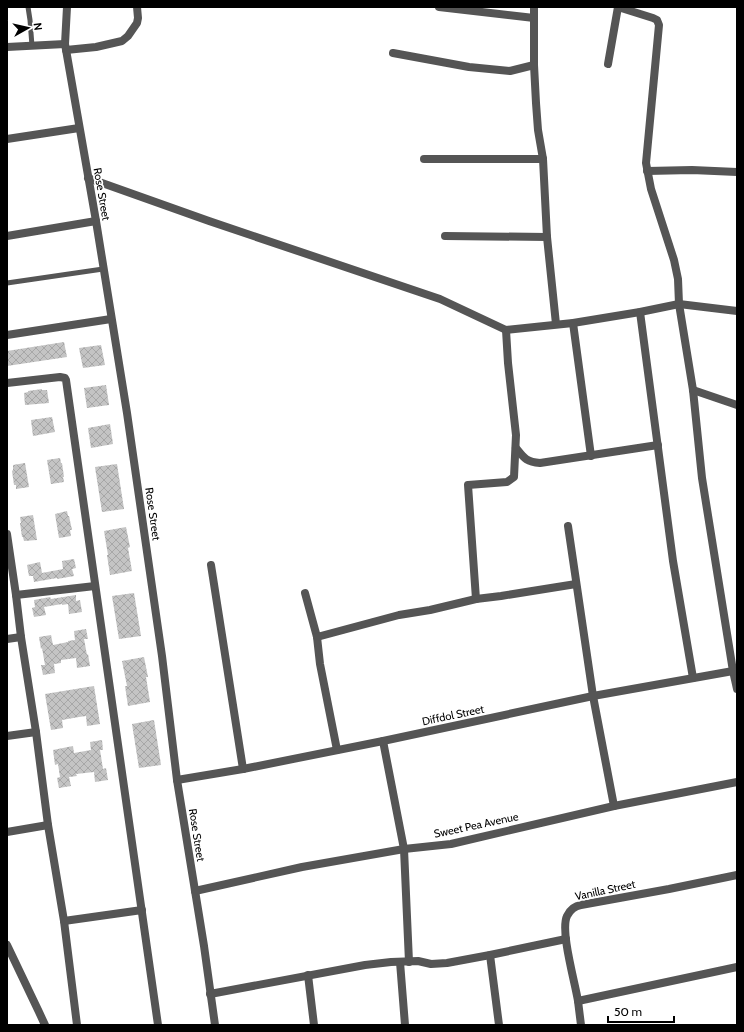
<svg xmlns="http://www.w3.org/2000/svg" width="744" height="1032" viewBox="0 0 744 1032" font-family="Cabin,sans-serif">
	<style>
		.building { fill: url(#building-cross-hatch) }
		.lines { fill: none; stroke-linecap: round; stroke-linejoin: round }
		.lane { stroke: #555; stroke-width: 5 }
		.street { stroke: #555; stroke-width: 8 }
		.labels { text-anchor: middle; stroke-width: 3.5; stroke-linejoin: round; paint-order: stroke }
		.street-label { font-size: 11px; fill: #000; stroke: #fff }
	</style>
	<defs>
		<pattern id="building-cross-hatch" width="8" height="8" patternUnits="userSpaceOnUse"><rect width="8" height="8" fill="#c4c4c4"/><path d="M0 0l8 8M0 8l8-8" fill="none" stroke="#a7a7a7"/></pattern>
	</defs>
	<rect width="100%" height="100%" fill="#fff"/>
	<g class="building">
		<polygon points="64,342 67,357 7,366 7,351"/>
		<polygon points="101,345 105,365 83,368 79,348"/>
		<polygon points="106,385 109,405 87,408 84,388"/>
		<polygon points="42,389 42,390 47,390 49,403 25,405 24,393 28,392 28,391"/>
		<polygon points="52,417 55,432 33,436 31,420"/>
		<polygon points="110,424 113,444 91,448 88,428"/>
		<polygon points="60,458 61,463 62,463 64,477 63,477 64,482 51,484 47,460"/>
		<polygon points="25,463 29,487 16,489 16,485 14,485 12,471 13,470 13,465"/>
		<polygon points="117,464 124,509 102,512 95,467"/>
		<polygon points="67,511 68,516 69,516 72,530 70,530 71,536 59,538 55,514"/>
		<polygon points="33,515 37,540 24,541 23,537 22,537 20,523 21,523 20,517"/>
		<polygon points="126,527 130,547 128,548 132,571 110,575 107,555 108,555 104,531"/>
		<polygon points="74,559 76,568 72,569 74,576 57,579 57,578 34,582 33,576 29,576 27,565 40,562 42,573 63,569 62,561"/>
		<polygon points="134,593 141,636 119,639 112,596"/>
		<polygon points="76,595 76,601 80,600 82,612 69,614 68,604 62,605 62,604 44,607 46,615 34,617 32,608 35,607 34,600 50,597 51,599"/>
		<polygon points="86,629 88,639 84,639 87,655 88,654 90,666 77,668 76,658 61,660 61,663 54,664 55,673 43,675 41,665 45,665 42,648 41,649 39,637 51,635 53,645 68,642 68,641 75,640 74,631"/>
		<polygon points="144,657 148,677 146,677 150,702 128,706 125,686 127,686 122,661"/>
		<polygon points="94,686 100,724 87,726 86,716 79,717 62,720 63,728 51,730 45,694"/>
		<polygon points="154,720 161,765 139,768 132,724"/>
		<polygon points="102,740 103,750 100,750 103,769 106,768 108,780 95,782 94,772 76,774 77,776 69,777 71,786 59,788 57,778 60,777 58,764 55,765 53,750 73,746 74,753 91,750 90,742"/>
	</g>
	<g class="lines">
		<g class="lane">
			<polyline points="28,7 30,20 32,46"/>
			<polyline points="7,283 103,269"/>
		</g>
		<g class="street">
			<polyline points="67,7 65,44 96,221 127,413 162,656 177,780 204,946 215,1025"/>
			<polyline points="439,7 534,18"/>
			<polyline points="534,7 534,65 536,103 538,130 543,159 547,237 556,324"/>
			<polyline points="618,7 653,18 657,20 659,25 646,163 651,189 674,260 678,279 679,304 693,390 702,478 733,671 737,689"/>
			<polyline points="7,47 65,44"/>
			<polyline points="66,50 96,47 122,41 128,36 137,23 138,18 137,7"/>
			<polyline points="393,53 469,67 510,71 534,65"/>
			<polyline points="608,64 618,7"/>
			<polyline points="7,139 79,128"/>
			<polyline points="424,159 543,159"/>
			<polyline points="647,171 692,170 737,172"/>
			<polyline points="88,178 209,221 440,299 506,330 573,323 640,312 679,304 737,311"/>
			<polyline points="7,236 96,221"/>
			<polyline points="445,236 547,237"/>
			<polyline points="640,312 673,561 693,678"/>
			<polyline points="573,323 591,456"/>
			<polyline points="7,335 111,319"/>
			<polyline points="7,383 60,377 65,378 66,380 158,1025"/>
			<polyline points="693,390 737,405"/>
			<path d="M516,448C524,458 526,462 540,463L658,445"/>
			<polyline points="568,526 593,696 614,806"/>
			<polyline points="7,534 16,595 21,637 36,732 48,825 64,921 77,1025"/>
			<polyline points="211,565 243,769"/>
			<polyline points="305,593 317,637 320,664 337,750"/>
			<polyline points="16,595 95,586"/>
			<polyline points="476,599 468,485 507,482 514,477 516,435 508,363 506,330"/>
			<polyline points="317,637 399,615 430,610 476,599 501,596 576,584"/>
			<polyline points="7,639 21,637"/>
			<polyline points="7,736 36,732"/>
			<polyline points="383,741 404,849 409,962"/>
			<polyline points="177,780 243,769 383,741 593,696 733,671"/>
			<polyline points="7,832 48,825"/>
			<polyline points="195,891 302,867 404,849 451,844 614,806 737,782"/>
			<polyline points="64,921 142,910"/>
			<polyline points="7,945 39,1012 45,1025"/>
			<polyline points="490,955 499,1025"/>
			<polyline points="400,962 405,1025"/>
			<polyline points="308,975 314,1025"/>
			<polyline points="210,994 365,965 391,962 418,961 431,964 447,963 490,955 566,939"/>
			<polyline points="578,1001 737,967"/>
			<path d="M581,1025C580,1017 579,1009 578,1001C575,982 560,931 567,916C570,910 574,906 581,905L669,889L737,875"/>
		</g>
	</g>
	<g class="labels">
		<g class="street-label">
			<text transform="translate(102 194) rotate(80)" y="4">Rose Street</text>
			<text transform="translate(153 514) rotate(82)" y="4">Rose Street</text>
			<text transform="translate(453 715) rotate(-12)" y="4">Diffdol Street</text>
			<text transform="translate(476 825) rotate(-12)" y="4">Sweet Pea Avenue</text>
			<text transform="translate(197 835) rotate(81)" y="4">Rose Street</text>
			<text transform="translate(605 890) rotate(-12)" y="4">Vanilla Street</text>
		</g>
	</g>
	<rect width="744" height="1032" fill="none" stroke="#000000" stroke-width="16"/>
	<g transform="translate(28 28) rotate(82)" stroke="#ffffff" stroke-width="3" paint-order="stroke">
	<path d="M0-3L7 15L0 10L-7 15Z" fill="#000000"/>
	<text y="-6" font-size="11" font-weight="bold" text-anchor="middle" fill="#000000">N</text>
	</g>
	<path d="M608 1016v6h66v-6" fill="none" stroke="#000000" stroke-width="2"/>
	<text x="614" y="1016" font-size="12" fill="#000000" stroke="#ffffff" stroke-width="3" paint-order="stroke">50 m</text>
</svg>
